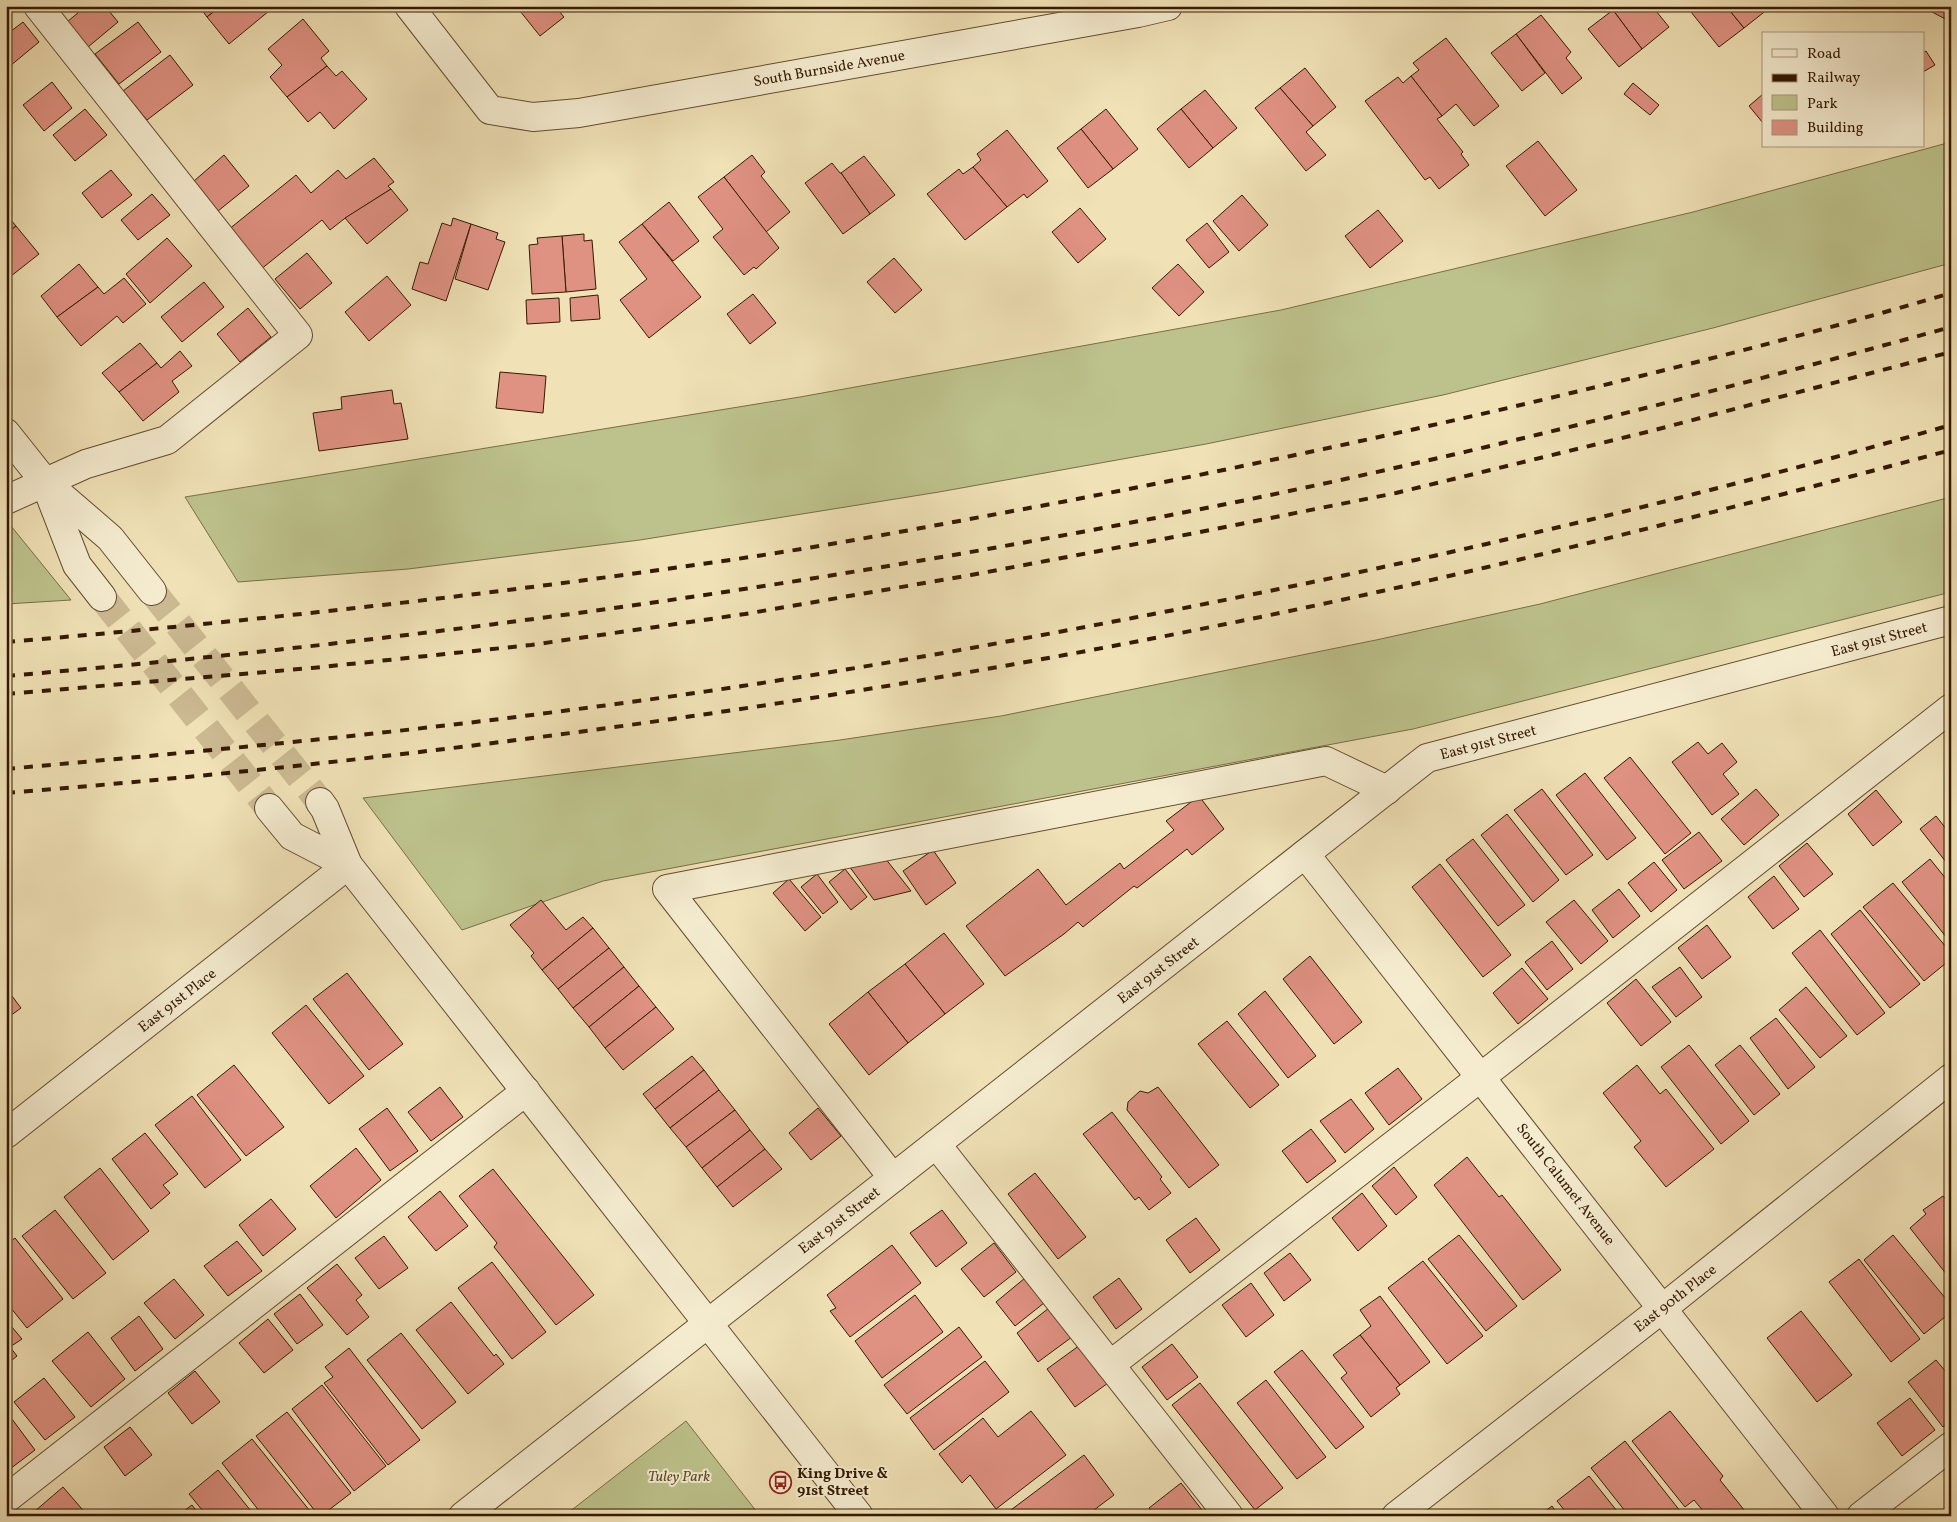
<svg xmlns="http://www.w3.org/2000/svg" width="1957" height="1522" viewBox="0 0 1957 1522" font-family="Vollkorn,serif">
	<style>
		.green { fill: #bdc28c; stroke: #796e46 }
		.building { fill: #df9182; stroke: #351a00 }
		.lines { fill: none; stroke-linecap: round; stroke-linejoin: round }
		.minor-tunnel { stroke: #cbb992; stroke-width: 28; stroke-dasharray: 28 14; stroke-linecap: butt }
		.minor-casing { stroke: #644c2e; stroke-width: 30 }
		.minor { stroke: #f5ecd0; stroke-width: 28 }
		.rail { stroke: #351a00; stroke-width: 4; stroke-dasharray: 9 9; stroke-linecap: butt }
		.labels { text-anchor: middle; stroke-width: 4; stroke-linejoin: round; paint-order: stroke }
		.street-label { font-size: 15px; fill: #351a00; stroke: #f5ecd0 }
		.poi-label { font-size: 15px; font-weight: bold; fill: #351a00; stroke: #f5ecd0; text-anchor: start }
		.park-label { font-size: 15px; font-style: italic; fill: #5e4c2a; stroke: #f5ecd0 }
	</style>
	<rect width="100%" height="100%" fill="#f0e1b6"/>
	<filter id="stains"><feTurbulence type="fractalNoise" baseFrequency=".004" numOctaves="4"/><feColorMatrix values="0 0 0 0 .2 0 0 0 0 .09 0 0 0 0 .02 0 0 0 .5 -.17"/></filter>
	<radialGradient id="worn" r=".72"><stop offset=".6" stop-color="#630" stop-opacity="0"/><stop offset="1" stop-color="#630" stop-opacity=".3"/></radialGradient>
	<g class="green">
		<polygon points="1951,142 1951,263 1713,328 1443,395 1206,444 939,492 640,540 408,569 238,582 185,497 800,397 1281,310 1693,212"/>
		<polygon points="1951,497 1951,592 1413,729 603,881 462,930 363,798 840,740 1001,716 1376,640 1540,604"/>
		<polygon points="6,521 7,521 71,600 6,604"/>
		<polygon points="686,1421 760,1516 564,1516"/>
	</g>
	<g class="building">
		<polygon points="86,6 105,6 118,22 88,47 67,22"/>
		<polygon points="199,6 221,6 207,17"/>
		<polygon points="221,6 264,6 269,11 229,44 207,17"/>
		<polygon points="516,6 564,6 559,11 564,17 540,36"/>
		<polygon points="1617,6 1652,6 1669,27 1642,49 1613,10"/>
		<polygon points="1688,6 1726,6 1744,28 1719,47 1687,7"/>
		<polygon points="1726,6 1766,6 1768,9 1744,28"/>
		<polygon points="1935,6 1951,6 1951,22 1932,12"/>
		<polygon points="1613,10 1642,49 1619,67 1588,29"/>
		<polygon points="1541,15 1571,52 1566,58 1582,78 1562,94 1516,34"/>
		<polygon points="303,19 329,51 321,58 327,66 287,97 270,77 282,65 268,49"/>
		<polygon points="23,22 39,42 10,66 6,61 6,35"/>
		<polygon points="138,22 161,52 119,84 95,54"/>
		<polygon points="1516,34 1545,73 1522,91 1491,53"/>
		<polygon points="1446,38 1499,106 1474,126 1456,104 1442,116 1411,76 1419,70 1413,63"/>
		<polygon points="1926,51 1935,65 1923,72 1923,53"/>
		<polygon points="170,55 193,85 147,120 123,91"/>
		<polygon points="327,66 336,76 342,71 367,99 334,129 320,112 308,122 287,97"/>
		<polygon points="1305,68 1336,107 1313,126 1280,88"/>
		<polygon points="1411,76 1442,116 1437,119 1463,152 1461,154 1469,165 1439,189 1430,177 1425,180 1365,101 1398,77 1403,83"/>
		<polygon points="52,82 72,108 44,131 23,105"/>
		<polygon points="1633,83 1659,105 1650,115 1624,94"/>
		<polygon points="1280,88 1313,126 1306,132 1326,155 1306,171 1255,108"/>
		<polygon points="1205,90 1237,128 1213,148 1181,109"/>
		<polygon points="1763,94 1763,123 1749,106"/>
		<polygon points="85,109 107,135 75,161 53,135"/>
		<polygon points="1106,109 1138,149 1113,169 1081,129"/>
		<polygon points="1181,109 1213,148 1189,168 1157,129"/>
		<polygon points="1081,129 1113,169 1088,188 1057,148"/>
		<polygon points="1007,130 1048,181 1027,198 1024,194 1007,207 973,167 981,160 977,154"/>
		<polygon points="1538,141 1577,190 1545,216 1506,166"/>
		<polygon points="224,155 249,186 218,211 194,181"/>
		<polygon points="752,155 765,172 761,176 790,212 766,232 724,177"/>
		<polygon points="864,156 895,195 870,214 841,173"/>
		<polygon points="374,158 394,182 388,186 391,189 344,219 330,230 322,220 260,270 228,230 296,175 311,193 338,170 346,179"/>
		<polygon points="832,163 840,173 841,173 870,214 843,234 805,183"/>
		<polygon points="973,167 1007,207 965,240 927,194 959,169 963,174"/>
		<polygon points="111,170 132,195 102,218 82,193"/>
		<polygon points="724,177 779,248 756,269 754,267 744,275 713,237 723,229 698,197"/>
		<polygon points="391,189 408,210 367,244 345,218"/>
		<polygon points="152,194 170,215 138,240 121,220"/>
		<polygon points="1242,195 1268,225 1239,251 1213,221"/>
		<polygon points="669,202 699,241 673,261 642,224"/>
		<polygon points="1080,208 1106,239 1078,263 1052,232"/>
		<polygon points="1378,210 1403,241 1370,268 1345,236"/>
		<polygon points="6,214 16,226 6,234"/>
		<polygon points="453,218 471,224 446,301 412,289 420,262 428,264 442,223 451,226"/>
		<polygon points="1207,223 1229,252 1209,268 1186,240"/>
		<polygon points="471,224 498,233 496,239 505,242 488,290 455,279"/>
		<polygon points="642,224 701,297 649,338 620,300 647,279 619,242"/>
		<polygon points="16,226 39,254 6,280 6,234"/>
		<polygon points="584,234 584,241 592,240 596,289 566,292 562,236"/>
		<polygon points="562,236 566,292 532,294 529,245 538,244 537,238"/>
		<polygon points="167,238 192,266 150,303 126,274"/>
		<polygon points="307,253 332,283 300,309 275,279"/>
		<polygon points="894,258 922,290 895,313 867,282"/>
		<polygon points="79,264 98,287 57,317 41,296"/>
		<polygon points="1178,264 1204,292 1179,316 1152,288"/>
		<polygon points="387,276 411,305 369,341 345,312"/>
		<polygon points="124,278 146,304 123,323 117,316 81,346 57,317 98,287 104,294"/>
		<polygon points="204,282 224,307 182,342 161,317"/>
		<polygon points="753,294 776,323 750,344 727,314"/>
		<polygon points="598,295 600,319 571,321 570,298"/>
		<polygon points="559,298 560,322 527,324 526,300"/>
		<polygon points="248,308 271,337 240,362 217,334"/>
		<polygon points="140,343 157,363 119,392 102,373"/>
		<polygon points="180,351 192,366 172,381 179,392 143,421 119,392 157,363 161,368"/>
		<polygon points="500,372 546,376 543,413 496,408"/>
		<polygon points="392,390 394,404 401,403 408,439 319,451 313,413 342,409 341,397"/>
		<polygon points="1698,742 1708,754 1722,743 1737,762 1723,774 1739,794 1712,815 1672,762"/>
		<polygon points="1630,757 1691,833 1665,854 1604,778"/>
		<polygon points="1585,773 1636,838 1607,860 1556,795"/>
		<polygon points="1542,789 1593,855 1566,875 1514,810"/>
		<polygon points="1756,789 1779,815 1744,845 1721,819"/>
		<polygon points="1876,790 1902,822 1873,846 1848,814"/>
		<polygon points="1199,796 1224,829 1192,855 1187,849 1137,888 1134,886 1083,927 1078,922 1064,934 1005,976 966,926 1038,869 1066,905 1120,863 1124,869 1174,830 1166,821"/>
		<polygon points="1507,814 1559,880 1533,902 1481,835"/>
		<polygon points="1936,816 1951,835 1951,859 1946,862 1920,829"/>
		<polygon points="1699,832 1722,861 1684,889 1662,860"/>
		<polygon points="1473,839 1525,905 1498,926 1446,860"/>
		<polygon points="1807,843 1833,874 1804,897 1779,866"/>
		<polygon points="933,850 956,883 926,905 903,871"/>
		<polygon points="885,858 911,891 874,900 849,866"/>
		<polygon points="1930,859 1951,885 1951,943 1902,882"/>
		<polygon points="1654,862 1677,890 1651,912 1628,883"/>
		<polygon points="1440,864 1511,955 1483,977 1412,887"/>
		<polygon points="845,869 867,897 851,910 829,882"/>
		<polygon points="817,874 838,902 823,914 801,887"/>
		<polygon points="1774,876 1799,909 1773,929 1748,897"/>
		<polygon points="789,879 821,917 805,931 773,893"/>
		<polygon points="1893,883 1951,953 1951,959 1924,981 1863,907"/>
		<polygon points="1619,889 1640,916 1613,938 1592,910"/>
		<polygon points="541,900 566,930 583,917 593,928 542,970 531,956 534,953 510,925"/>
		<polygon points="1574,900 1608,941 1581,964 1546,922"/>
		<polygon points="1860,910 1920,984 1890,1008 1831,934"/>
		<polygon points="1707,925 1731,957 1702,979 1678,948"/>
		<polygon points="593,928 609,948 558,989 542,970"/>
		<polygon points="1820,930 1885,1013 1857,1035 1792,953"/>
		<polygon points="944,933 984,984 945,1014 905,964"/>
		<polygon points="1552,941 1573,969 1547,990 1525,962"/>
		<polygon points="609,948 624,967 573,1008 558,989"/>
		<polygon points="1310,956 1362,1022 1334,1044 1283,979"/>
		<polygon points="905,964 945,1014 908,1043 868,992"/>
		<polygon points="624,967 639,986 589,1027 573,1008"/>
		<polygon points="1680,967 1702,997 1676,1017 1652,987"/>
		<polygon points="1522,968 1548,999 1518,1024 1493,993"/>
		<polygon points="347,973 403,1044 369,1070 313,999"/>
		<polygon points="1636,979 1671,1022 1641,1046 1607,1003"/>
		<polygon points="639,986 656,1007 605,1048 589,1027"/>
		<polygon points="1806,987 1847,1036 1820,1058 1779,1010"/>
		<polygon points="6,988 21,1008 6,1019"/>
		<polygon points="1265,991 1316,1056 1288,1078 1238,1014"/>
		<polygon points="868,992 908,1043 869,1075 829,1024"/>
		<polygon points="306,1005 364,1076 329,1104 272,1033"/>
		<polygon points="656,1007 674,1029 623,1070 605,1048"/>
		<polygon points="1776,1018 1815,1067 1788,1089 1750,1038"/>
		<polygon points="1227,1021 1279,1085 1250,1108 1198,1044"/>
		<polygon points="1689,1045 1749,1121 1721,1144 1661,1067"/>
		<polygon points="1740,1045 1780,1094 1754,1115 1715,1065"/>
		<polygon points="692,1056 704,1070 655,1109 643,1094"/>
		<polygon points="234,1065 284,1127 246,1156 197,1095"/>
		<polygon points="1637,1065 1660,1094 1666,1089 1714,1149 1666,1187 1634,1147 1641,1141 1603,1093"/>
		<polygon points="1398,1068 1422,1099 1389,1125 1365,1093"/>
		<polygon points="704,1070 719,1090 670,1128 655,1109"/>
		<polygon points="440,1087 463,1117 431,1141 408,1112"/>
		<polygon points="1158,1087 1219,1165 1189,1188 1127,1110 1128,1102 1140,1091 1148,1093"/>
		<polygon points="719,1090 735,1110 686,1147 670,1128"/>
		<polygon points="192,1096 241,1160 205,1188 155,1125"/>
		<polygon points="1351,1099 1374,1129 1345,1153 1320,1121"/>
		<polygon points="387,1108 418,1151 390,1171 359,1129"/>
		<polygon points="818,1108 841,1136 811,1160 789,1133"/>
		<polygon points="735,1110 750,1130 702,1168 686,1147"/>
		<polygon points="1112,1112 1162,1177 1160,1179 1171,1193 1149,1210 1139,1197 1135,1200 1083,1134"/>
		<polygon points="1311,1129 1336,1161 1307,1183 1282,1151"/>
		<polygon points="750,1130 765,1149 717,1187 702,1168"/>
		<polygon points="145,1133 178,1174 163,1185 170,1193 151,1209 112,1159"/>
		<polygon points="356,1148 381,1180 336,1218 310,1186"/>
		<polygon points="765,1149 782,1169 733,1207 717,1187"/>
		<polygon points="1467,1157 1499,1197 1502,1195 1561,1270 1523,1300 1434,1185"/>
		<polygon points="1394,1167 1417,1197 1396,1215 1372,1186"/>
		<polygon points="100,1168 149,1231 113,1260 64,1197"/>
		<polygon points="493,1169 594,1295 556,1325 494,1247 497,1243 459,1196"/>
		<polygon points="1035,1173 1086,1237 1058,1259 1008,1194"/>
		<polygon points="440,1191 468,1226 436,1251 408,1217"/>
		<polygon points="1362,1193 1387,1226 1358,1251 1332,1218"/>
		<polygon points="1943,1196 1951,1206 1951,1280 1910,1228 1926,1214 1923,1210"/>
		<polygon points="271,1199 296,1229 263,1256 239,1225"/>
		<polygon points="55,1210 106,1273 73,1299 22,1236"/>
		<polygon points="942,1210 967,1243 936,1267 910,1233"/>
		<polygon points="1196,1218 1220,1250 1190,1273 1166,1240"/>
		<polygon points="1459,1235 1517,1306 1486,1331 1428,1259"/>
		<polygon points="1893,1235 1951,1305 1951,1312 1924,1334 1864,1260"/>
		<polygon points="384,1236 408,1268 379,1289 355,1258"/>
		<polygon points="15,1238 63,1299 27,1328 6,1302 6,1245"/>
		<polygon points="237,1241 262,1271 228,1296 204,1266"/>
		<polygon points="994,1243 1016,1272 984,1297 961,1269"/>
		<polygon points="892,1245 921,1283 850,1337 830,1311 836,1308 827,1295"/>
		<polygon points="1290,1253 1311,1280 1284,1301 1264,1273"/>
		<polygon points="1859,1259 1920,1339 1891,1362 1829,1282"/>
		<polygon points="1423,1261 1483,1336 1447,1364 1388,1288"/>
		<polygon points="492,1262 546,1332 512,1359 458,1288"/>
		<polygon points="337,1264 362,1295 356,1300 369,1317 347,1335 307,1288"/>
		<polygon points="1025,1278 1044,1303 1015,1326 996,1302"/>
		<polygon points="1119,1278 1142,1309 1116,1329 1093,1297"/>
		<polygon points="174,1279 204,1315 175,1339 144,1303"/>
		<polygon points="1251,1283 1274,1315 1246,1337 1222,1305"/>
		<polygon points="300,1294 323,1325 297,1344 274,1314"/>
		<polygon points="915,1295 943,1332 882,1378 855,1341"/>
		<polygon points="1380,1296 1430,1362 1400,1385 1360,1335 1371,1326 1360,1310"/>
		<polygon points="451,1302 494,1356 496,1354 504,1364 468,1394 416,1330"/>
		<polygon points="1049,1308 1072,1337 1038,1362 1017,1333"/>
		<polygon points="1801,1311 1852,1375 1817,1402 1767,1338"/>
		<polygon points="139,1316 163,1349 135,1371 111,1338"/>
		<polygon points="268,1319 293,1350 264,1373 239,1343"/>
		<polygon points="6,1320 22,1339 10,1347 17,1356 6,1365"/>
		<polygon points="959,1327 982,1357 907,1414 884,1385"/>
		<polygon points="88,1332 125,1379 91,1407 52,1361"/>
		<polygon points="401,1333 456,1402 422,1429 367,1360"/>
		<polygon points="1360,1335 1400,1385 1396,1388 1400,1394 1371,1417 1341,1378 1347,1373 1333,1355"/>
		<polygon points="1172,1344 1198,1377 1167,1400 1142,1367"/>
		<polygon points="1080,1345 1108,1383 1075,1407 1047,1369"/>
		<polygon points="349,1348 420,1440 388,1465 324,1383 333,1377 325,1367"/>
		<polygon points="1302,1350 1364,1427 1336,1449 1274,1372"/>
		<polygon points="1936,1360 1951,1378 1951,1420 1943,1427 1908,1382"/>
		<polygon points="985,1361 1009,1392 934,1450 910,1418"/>
		<polygon points="195,1371 220,1402 192,1424 168,1393"/>
		<polygon points="44,1378 75,1417 45,1440 14,1402"/>
		<polygon points="1266,1380 1326,1457 1297,1479 1237,1403"/>
		<polygon points="1200,1383 1283,1488 1255,1510 1172,1405"/>
		<polygon points="322,1385 386,1466 354,1491 292,1409"/>
		<polygon points="1910,1398 1935,1430 1902,1456 1877,1423"/>
		<polygon points="6,1411 35,1450 6,1472"/>
		<polygon points="1031,1411 1066,1455 996,1509 970,1475 962,1483 939,1454 983,1418 998,1437"/>
		<polygon points="1670,1411 1723,1476 1720,1480 1749,1516 1699,1516 1704,1512 1694,1500 1685,1507 1632,1441"/>
		<polygon points="287,1412 351,1493 321,1516 319,1516 256,1436"/>
		<polygon points="130,1427 152,1455 125,1476 104,1447"/>
		<polygon points="252,1439 314,1516 263,1516 222,1463"/>
		<polygon points="1625,1441 1684,1516 1629,1516 1591,1468"/>
		<polygon points="1084,1455 1114,1495 1086,1516 1003,1516"/>
		<polygon points="218,1470 255,1516 207,1516 189,1494"/>
		<polygon points="1589,1476 1621,1516 1569,1516 1557,1501"/>
		<polygon points="1181,1483 1202,1510 1194,1516 1155,1516 1149,1508"/>
		<polygon points="63,1487 88,1516 39,1516 35,1511"/>
		<polygon points="192,1505 200,1516 177,1516"/>
		<polygon points="1552,1506 1559,1516 1539,1516"/>
	</g>
	<g class="lines">
		<g class="minor-tunnel">
			<polyline points="152,591 320,802"/>
			<polyline points="102,597 269,808"/>
		</g>
		<defs>
			<g id="minor">
				<polyline points="409,6 490,110 533,117 579,113 1138,13 1168,6"/>
				<polyline points="6,433 45,482 110,538 152,591"/>
				<polyline points="46,485 77,565 102,597"/>
				<polyline points="6,500 86,464 167,440 298,335 38,6"/>
				<polyline points="320,802 325,809 348,865 859,1516"/>
				<polyline points="269,808 292,836 348,865"/>
				<polyline points="1305,854 1825,1516"/>
				<polyline points="6,1134 348,865"/>
				<polyline points="936,1144 1229,1516"/>
				<polyline points="893,1178 667,889 1326,761 1387,790"/>
				<polyline points="1110,1365 1481,1077 1951,708"/>
				<polyline points="6,1499 526,1091"/>
				<polyline points="463,1516 1427,758 1951,620"/>
				<polyline points="1396,1516 1663,1308 1951,1078"/>
				<polyline points="1861,1516 1951,1446"/>
			</g>
		</defs>
		<use href="#minor" class="minor-casing"/>
		<use href="#minor" class="minor"/>
		<g class="rail">
			<path d="M6,642C257,621 508,593 757,556C855,541 953,522 1051,504C1204,475 1356,443 1508,408C1656,373 1805,336 1951,293"/>
			<path d="M6,676C383,644 758,594 1129,523C1406,471 1679,402 1951,327"/>
			<polyline points="6,694 312,668 531,645 745,614 971,575 1195,533 1396,493 1651,431 1951,352"/>
			<path d="M6,769C194,752 382,735 570,710C744,688 917,659 1090,626C1380,572 1667,506 1951,425"/>
			<path d="M6,793C416,760 823,705 1226,624C1470,575 1711,514 1951,450"/>
		</g>
	</g>
	<defs>
		<symbol id="bus-ring" viewBox="-11 -11 22 22"><circle r="9.5" fill="#f5ecd0" stroke="#8f2418" stroke-width="1.5"/><path d="M-5-6H5V4H4V6H2V4H-2V6H-4V4H-5ZM-3.5-4V0h7V-4ZM-3.5 1.2v1.5H-2V1.2ZM2 1.2v1.5H3.5V1.2Z" fill="#8f2418"/></symbol>
	</defs>
	<g fill-rule="evenodd">
		<use href="#bus-ring" x="768" y="1470" width="25" height="25"/>
	</g>
	<g class="labels">
		<g class="street-label">
			<text transform="translate(829 68) rotate(-10)" y="5">South Burnside Avenue</text>
			<text transform="translate(1879 639) rotate(-15)" y="5">East 91st Street</text>
			<text transform="translate(1488 742) rotate(-15)" y="5">East 91st Street</text>
			<text transform="translate(1158 970) rotate(-38)" y="5">East 91st Street</text>
			<text transform="translate(177 1000) rotate(-38)" y="5">East 91st Place</text>
			<text transform="translate(1566 1184) rotate(52)" y="5">South Calumet Avenue</text>
			<text transform="translate(839 1220) rotate(-38)" y="5">East 91st Street</text>
			<text transform="translate(1675 1298) rotate(-38)" y="5">East 90th Place</text>
		</g>
		<g class="poi-label">
			<text x="797" y="1478">King Drive &amp;<tspan x="797" dy="17">91st Street</tspan></text>
		</g>
		<g class="park-label">
			<text x="679" y="1481">Tuley Park</text>
		</g>
	</g>
	<rect width="1957" height="1522" fill="none" stroke="#f0e1b6" stroke-width="25"/>
	<rect x="8" y="8" width="1942" height="1507" fill="none" stroke="#351a00" stroke-width="2.5"/>
	<rect x="12" y="12" width="1932" height="1497" fill="none" stroke="#351a00"/>
	<rect x="1762" y="32" width="162" height="115" fill="#f5ecd0" stroke="#a8987d"/>
	<rect x="1772" y="49" width="25" height="8" fill="#f5ecd0" stroke="#a8987d"/>
	<text x="1807" y="58" font-size="15" fill="#351a00">Road</text>
	<rect x="1772" y="74" width="25" height="8" fill="#351a00" stroke="#a8987d"/>
	<text x="1807" y="82" font-size="15" fill="#351a00">Railway</text>
	<rect x="1772" y="95" width="25" height="15" fill="#bdc28c" stroke="#a8987d"/>
	<text x="1807" y="108" font-size="15" fill="#351a00">Park</text>
	<rect x="1772" y="120" width="25" height="15" fill="#df9182" stroke="#a8987d"/>
	<text x="1807" y="132" font-size="15" fill="#351a00">Building</text>
	<rect width="100%" height="100%" filter="url(#stains)"/>
	<rect width="100%" height="100%" fill="url(#worn)"/>
</svg>
